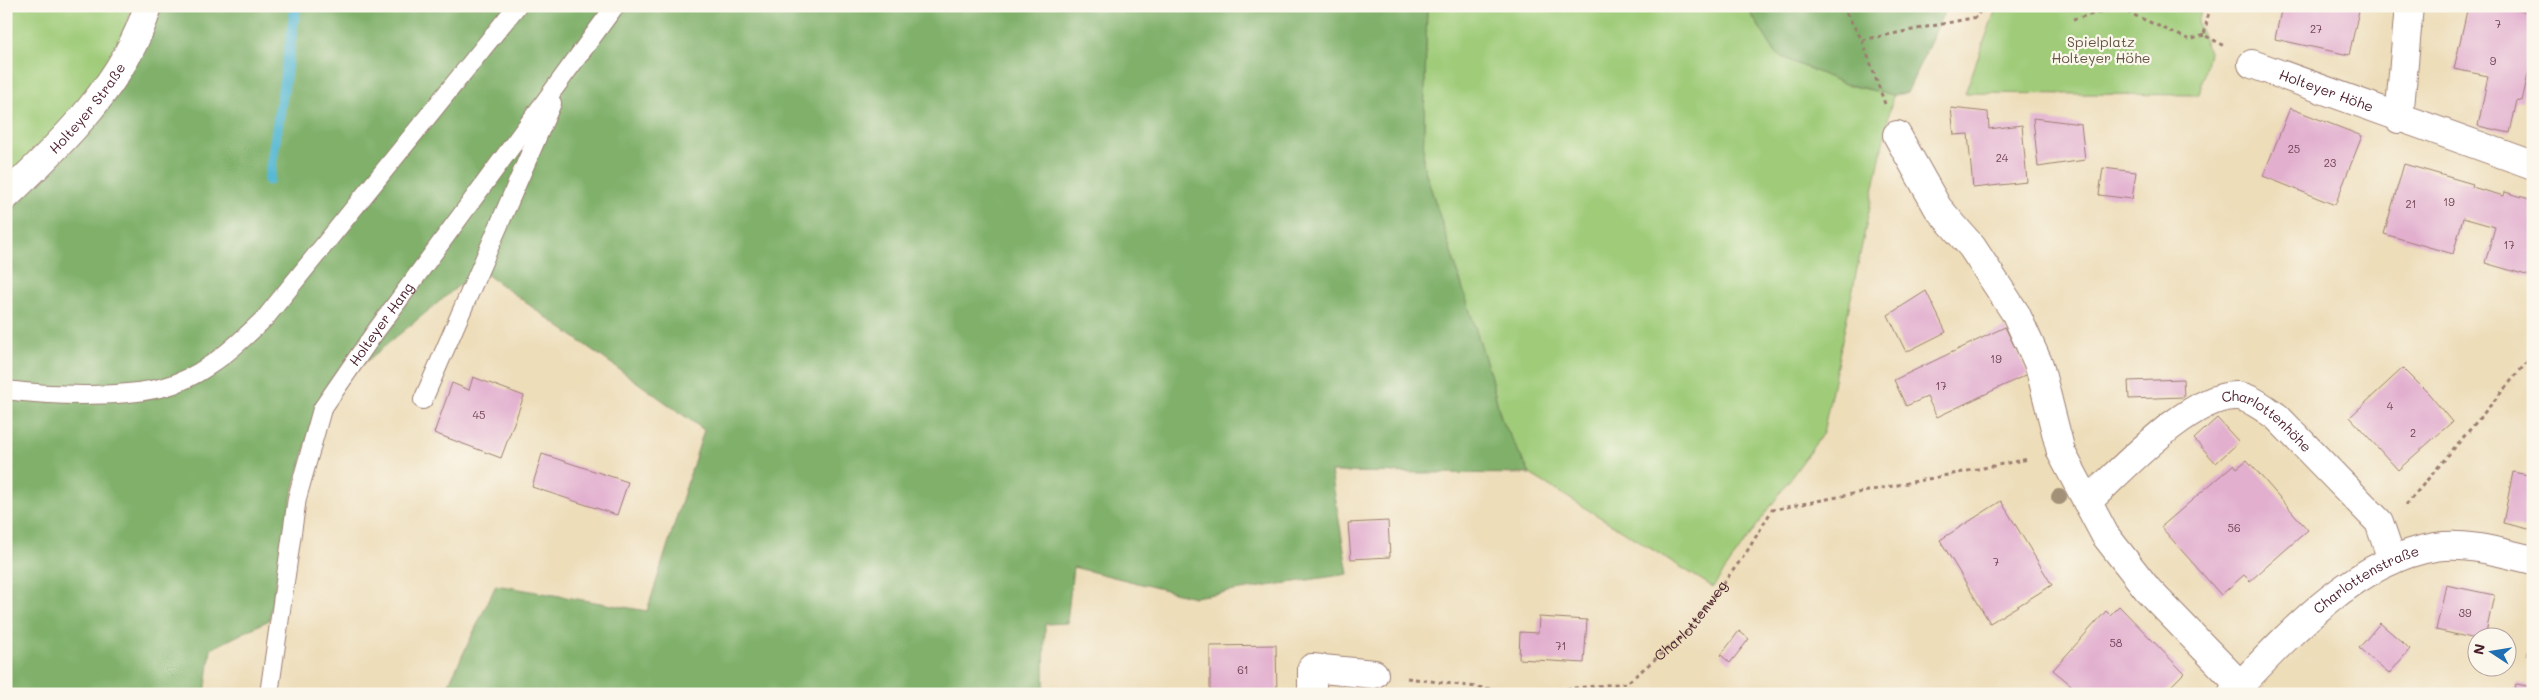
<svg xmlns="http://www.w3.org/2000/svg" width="2539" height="700" viewBox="0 0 2539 700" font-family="Mali,sans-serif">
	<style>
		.green { fill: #a0cc7a; stroke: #757652 }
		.forest { fill: #80b06a; stroke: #65684a }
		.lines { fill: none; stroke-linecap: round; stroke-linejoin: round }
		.stream { stroke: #55b8d3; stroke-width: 11 }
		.building { fill: #e2afcf }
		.lane-casing { stroke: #9c7e72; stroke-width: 20 }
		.street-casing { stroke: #9c7e72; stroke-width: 30 }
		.path { stroke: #9c7e72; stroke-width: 3; stroke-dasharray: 4 4; stroke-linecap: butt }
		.lane { stroke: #fff; stroke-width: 18 }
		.street { stroke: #fff; stroke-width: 28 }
		.tree { fill: #a29178 }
		.labels { text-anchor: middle; stroke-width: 4.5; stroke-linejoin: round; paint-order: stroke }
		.number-label { font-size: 11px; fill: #704354 }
		.park-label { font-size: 14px; fill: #645343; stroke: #fbf7ec }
		.street-label { font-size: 14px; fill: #4a1f2b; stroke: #fbf7ec }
	</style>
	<rect width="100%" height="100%" fill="#fbf7ec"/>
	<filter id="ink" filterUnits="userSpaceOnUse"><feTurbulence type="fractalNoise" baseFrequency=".02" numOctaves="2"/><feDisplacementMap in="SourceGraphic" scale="10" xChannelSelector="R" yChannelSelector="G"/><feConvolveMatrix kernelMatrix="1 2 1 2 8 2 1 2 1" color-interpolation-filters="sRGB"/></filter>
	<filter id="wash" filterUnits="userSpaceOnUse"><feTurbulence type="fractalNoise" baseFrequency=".0096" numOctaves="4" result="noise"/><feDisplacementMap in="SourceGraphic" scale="20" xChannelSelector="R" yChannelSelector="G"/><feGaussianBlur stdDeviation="1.12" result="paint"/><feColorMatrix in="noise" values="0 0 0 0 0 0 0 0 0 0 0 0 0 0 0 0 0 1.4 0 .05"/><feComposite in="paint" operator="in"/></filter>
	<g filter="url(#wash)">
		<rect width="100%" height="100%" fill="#edddb9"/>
		<g class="green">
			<path d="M6,6H133C110,79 58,130 6,184Z"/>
			<polygon points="1427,6 1746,6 1777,55 1845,84 1893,95 1823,433 1713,587 1530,474 1501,418 1490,374 1423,164"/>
			<polygon points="1997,6 2202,6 2198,24 2209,52 2199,95 1965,93"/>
		</g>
		<g class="forest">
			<polygon points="159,6 1427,6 1423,164 1490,374 1501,418 1530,474 1331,472 1348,574 1194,597 1073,567 1067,623 1045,624 1044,694 444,694 496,585 647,611 704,430 479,269 318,401 292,495 269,620 211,649 205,694 6,694 6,392 143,394 200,369 144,389 6,388 6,207"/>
			<polygon points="1746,6 1947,6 1907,93 1893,95 1845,84 1777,55"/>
		</g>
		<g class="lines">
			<polyline class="stream" points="269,180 296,6"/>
		</g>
		<g id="blocks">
			<g class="building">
				<polygon points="2282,6 2360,6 2349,55 2275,39"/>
				<polygon points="2468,6 2500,6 2533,14 2533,53 2522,101 2517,100 2510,133 2478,126 2488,76 2454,69"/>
				<polygon points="1951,108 1988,112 1989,129 2022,125 2027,182 1973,188 1968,134 1954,135"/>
				<polygon points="2290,108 2362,136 2335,205 2263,176"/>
				<polygon points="2033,118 2081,124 2085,160 2038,167"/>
				<polygon points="2404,164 2473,184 2472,187 2504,196 2505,192 2533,200 2533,277 2485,263 2495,227 2463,218 2453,254 2384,234"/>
				<polygon points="2103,168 2136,172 2132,199 2099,195"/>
				<polygon points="1926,291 1946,332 1906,352 1888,315"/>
				<polygon points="2005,327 2028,374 1937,417 1927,397 1906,406 1894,380"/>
				<polygon points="2403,368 2429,394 2452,422 2398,470 2350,417"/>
				<polygon points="473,377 524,396 501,458 434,433 452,383 469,390"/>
				<polygon points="2183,379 2184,397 2129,399 2128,381"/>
				<polygon points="2217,418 2239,442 2216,463 2194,439"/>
				<polygon points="542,454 628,482 617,515 532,487"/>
				<polygon points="2247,460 2308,530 2250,581 2244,575 2221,595 2161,527 2234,464 2237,468"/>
				<polygon points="2513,472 2533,476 2533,530 2503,523"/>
				<polygon points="2001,501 2052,585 1990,623 1940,540"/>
				<polygon points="1388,521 1390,557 1351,559 1348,523"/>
				<polygon points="2446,585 2494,595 2485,638 2476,639 2436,630"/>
				<polygon points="2119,606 2184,673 2163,694 2082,694 2053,670 2106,611 2110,615"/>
				<polygon points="1539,617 1587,620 1584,663 1519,659 1520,632 1538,633"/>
				<polygon points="2380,623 2410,649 2389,674 2359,648"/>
				<polygon points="1739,631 1749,639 1730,663 1721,655"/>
				<polygon points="2532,632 2533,632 2533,656 2527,655"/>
				<polygon points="1276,645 1277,694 1210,694 1210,646"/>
				<polygon points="2516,684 2533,687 2533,694 2513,694"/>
			</g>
		</g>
	</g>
	<g filter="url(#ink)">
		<use href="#blocks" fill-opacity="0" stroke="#9c7e72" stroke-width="1"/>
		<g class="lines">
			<defs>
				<g id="lane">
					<path d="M6,390C52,396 131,399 174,384C210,371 239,343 266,317L517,6"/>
					<polyline points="423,400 552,103"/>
					<path id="s2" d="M269,694L297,498L322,409L373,335L615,6"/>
				</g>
				<g id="street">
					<path id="s3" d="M2252,64L2533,165"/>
					<polyline points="2399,119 2409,6"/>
					<polyline points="1897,135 1938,208 1972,247 2016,314 2039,365 2061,452 2105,535 2148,590 2240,685"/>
					<path id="s4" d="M6,196C61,144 126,81 148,6"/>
					<path id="s5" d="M2087,502C2121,471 2191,394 2237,396C2251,397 2265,409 2277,417L2379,522L2392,560"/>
					<polyline points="1312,694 1312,668 1374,674"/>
					<path id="s6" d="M2232,694C2286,637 2355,560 2435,547C2468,542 2502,553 2533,560"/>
				</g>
			</defs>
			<use href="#lane" class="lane-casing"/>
			<use href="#street" class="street-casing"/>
			<g class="path">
				<polyline points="1842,6 1862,40 1977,17 1982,6"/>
				<polyline points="2210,6 2204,35 2225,46"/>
				<polyline points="2073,19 2118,8 2190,40 2204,35"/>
				<polyline points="1862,40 1885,104"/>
				<polyline points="2406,505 2533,355"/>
				<path id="s1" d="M1407,678L1522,693L1627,683L1687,632L1746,553L1772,510L2028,459"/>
			</g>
			<use href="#lane" class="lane"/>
			<use href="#street" class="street"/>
		</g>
		<circle class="tree" cx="2059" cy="497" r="8"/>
	</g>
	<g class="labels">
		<g class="number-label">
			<text x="2498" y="28">7</text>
			<text x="2316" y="33">27</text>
			<text x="2493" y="65">9</text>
			<text x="2294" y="153">25</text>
			<text x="2002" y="162">24</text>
			<text x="2330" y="167">23</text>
			<text x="2449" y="206">19</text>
			<text x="2411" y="208">21</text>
			<text x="2509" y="249">17</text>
			<text x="1996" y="363">19</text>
			<text x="1941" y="390">17</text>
			<text x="2390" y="410">4</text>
			<text x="479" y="419">45</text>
			<text x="2413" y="437">2</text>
			<text x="2234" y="532">56</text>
			<text x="1996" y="566">7</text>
			<text x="2465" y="617">39</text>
			<text x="2116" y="647">58</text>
			<text x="1561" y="650">71</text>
			<text x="1243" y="674">61</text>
		</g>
		<g class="park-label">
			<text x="2101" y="47">Spielplatz<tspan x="2101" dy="16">Holteyer Höhe</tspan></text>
		</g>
		<g class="street-label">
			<text dy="5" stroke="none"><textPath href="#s3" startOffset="79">Holteyer Höhe</textPath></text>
			<text dy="5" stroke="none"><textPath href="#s4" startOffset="120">Holteyer Straße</textPath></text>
			<text dy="5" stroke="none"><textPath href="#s2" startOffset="394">Holteyer Hang</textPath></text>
			<text dy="5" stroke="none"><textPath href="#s5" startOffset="225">Charlottenhöhe</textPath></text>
			<text dy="5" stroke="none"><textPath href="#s6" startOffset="178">Charlottenstraße</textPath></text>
			<text dy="5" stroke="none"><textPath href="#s1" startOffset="311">Charlottenweg</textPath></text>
		</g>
	</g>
	<rect width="2539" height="700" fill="none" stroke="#fbf7ec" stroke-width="25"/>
	<g transform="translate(2492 652) rotate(282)"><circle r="24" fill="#fbf7ec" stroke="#b4a19f"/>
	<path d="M0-4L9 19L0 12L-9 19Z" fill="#1f6fb2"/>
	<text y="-8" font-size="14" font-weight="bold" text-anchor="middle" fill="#4a1f2b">N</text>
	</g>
</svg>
